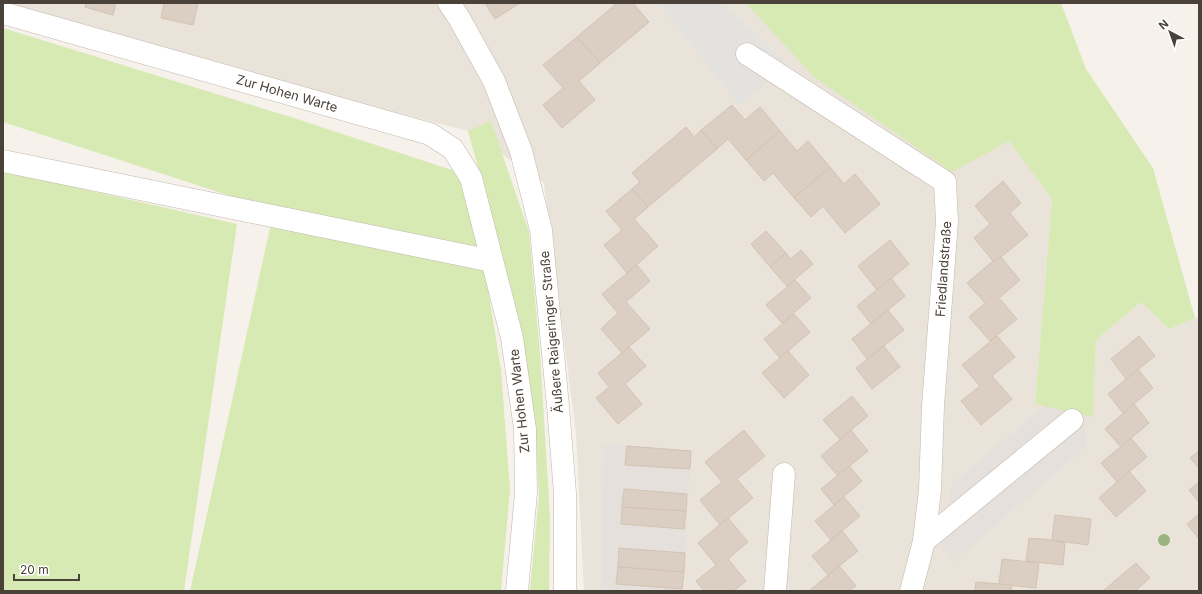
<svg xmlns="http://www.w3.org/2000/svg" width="1202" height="594" viewBox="0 0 1202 594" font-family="Inter,sans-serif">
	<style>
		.residential { fill: #eae3d9 }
		.industrial { fill: #e6e0dc }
		.green { fill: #d8eab3 }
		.parking { fill: #e4e2df }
		.building { fill: #dbcfc3; stroke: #d3c3b3 }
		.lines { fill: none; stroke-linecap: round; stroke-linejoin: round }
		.minor-casing { stroke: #c2b8ad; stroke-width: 23 }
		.minor { stroke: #fff; stroke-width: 22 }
		.tree { fill: #9cb280 }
		.labels { text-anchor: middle; stroke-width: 3; stroke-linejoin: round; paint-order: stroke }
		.street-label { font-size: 13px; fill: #4a4138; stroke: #fff }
	</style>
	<rect width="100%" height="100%" fill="#f6f1eb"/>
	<polygon class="residential" points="3,3 805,3 1009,140 1052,199 1035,404 1093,416 1096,340 1141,302 1169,329 1195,318 1199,319 1199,591 584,591 576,433 544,183 468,131 371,106 222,82"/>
	<g class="industrial">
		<polygon points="1072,382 1084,395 1086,447 953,562 942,544 952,484"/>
		<polygon points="604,445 691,451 682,589 681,591 601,591"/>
	</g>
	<g class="green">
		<polygon points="746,3 1061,3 1086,69 1153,168 1195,318 1169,329 1141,302 1096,340 1093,417 1035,404 1052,199 1009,141 952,172 813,76"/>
		<polygon points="3,28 294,118 470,176 501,370 510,489 501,591 190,591 274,210 3,122"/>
		<polygon points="491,121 529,232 540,354 550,516 549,591 530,591 539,495 533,410 512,291 468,131"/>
		<polygon points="3,171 237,224 184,591 3,591"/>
	</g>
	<polygon class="parking" points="658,3 723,3 788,65 739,105"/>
	<g class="building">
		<polygon points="86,3 116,3 113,15 85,7"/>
		<polygon points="164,3 198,3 193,25 161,18"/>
		<polygon points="485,3 520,3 495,19"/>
		<polygon points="617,3 633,3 649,22 600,63 577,37"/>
		<polygon points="577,37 600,63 579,81 595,100 562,128 543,105 563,88 543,65"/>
		<polygon points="732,105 745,120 760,107 780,131 746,160 728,139 717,149 701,130"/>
		<polygon points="686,127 694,137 701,130 717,149 648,207 632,189 640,182 632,173"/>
		<polygon points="780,131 797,151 808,141 830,167 794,198 773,173 764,181 746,160"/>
		<polygon points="830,167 844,184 855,174 880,204 845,233 823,206 811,217 794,198"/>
		<polygon points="1003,181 1021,203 1010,213 1028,235 1001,257 993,261 974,238 990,224 975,206"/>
		<polygon points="632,189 648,207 634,219 658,246 627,273 604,245 622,230 606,211"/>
		<polygon points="766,231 786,253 770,267 751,244"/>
		<polygon points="890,240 909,264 877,290 858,266"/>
		<polygon points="801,250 813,264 787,286 770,267 786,253 791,259"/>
		<polygon points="1001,257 1020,280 999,298 1017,319 990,341 969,317 985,303 967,283 993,261"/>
		<polygon points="637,265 650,281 626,302 650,329 622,353 601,329 618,313 602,294"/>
		<polygon points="891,278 905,296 871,324 857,306"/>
		<polygon points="795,280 811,298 782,323 766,305"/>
		<polygon points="888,310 904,330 867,359 852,339"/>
		<polygon points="794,314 810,332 780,358 764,339"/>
		<polygon points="997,336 1015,357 992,376 1012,399 981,425 961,401 980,386 962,365"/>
		<polygon points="1139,336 1155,356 1126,379 1111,359"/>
		<polygon points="884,346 900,367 872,389 856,368"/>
		<polygon points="629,347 646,366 625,384 642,404 618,424 596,398 609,387 598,373"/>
		<polygon points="788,351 809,375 784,398 762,373"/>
		<polygon points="1138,369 1153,388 1123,413 1108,394"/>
		<polygon points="852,396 868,416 840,439 823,420"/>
		<polygon points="1134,404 1149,423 1121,447 1105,429"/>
		<polygon points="744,430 765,456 737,479 753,498 720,525 700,500 722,482 705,462"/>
		<polygon points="851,430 868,451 838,476 821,456"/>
		<polygon points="1131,438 1147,457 1117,482 1101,463"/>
		<polygon points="627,446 691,451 690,469 625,465"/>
		<polygon points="1199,451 1199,468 1190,458"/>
		<polygon points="849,466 862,481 834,505 821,489"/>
		<polygon points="1129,471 1146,491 1116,517 1099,498"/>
		<polygon points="1199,482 1199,502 1189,490"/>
		<polygon points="624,489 687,494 686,511 622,507"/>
		<polygon points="844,497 860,516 831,540 815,521"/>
		<polygon points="622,507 686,511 684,529 621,524"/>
		<polygon points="1199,514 1199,539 1187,524"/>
		<polygon points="1055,515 1091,519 1088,545 1052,540"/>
		<polygon points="728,518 748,542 728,559 746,581 734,591 704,591 696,581 716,565 698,543"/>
		<polygon points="842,531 858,551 828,575 812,556"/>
		<polygon points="1029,538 1052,540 1065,543 1063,565 1026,561"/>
		<polygon points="619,548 685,553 684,572 618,567"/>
		<polygon points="1002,559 1039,563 1036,588 999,584"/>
		<polygon points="1136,563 1150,578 1135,591 1103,591"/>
		<polygon points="839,566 856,586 849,591 809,591"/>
		<polygon points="618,567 684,572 682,589 616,584"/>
		<polygon points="976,582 1012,585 1011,591 975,591"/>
	</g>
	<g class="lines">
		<defs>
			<g id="minor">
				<polyline points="449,3 459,18 494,81 521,151 541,230 558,406 565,493 565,591"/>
				<polyline points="3,13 430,134 453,149 471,178 512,338 525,429 526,493 517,591"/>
				<polyline points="747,54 945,182 947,221 933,406 930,490 924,541 911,591"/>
				<polyline points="3,161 492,261"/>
				<polyline points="924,541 1072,420"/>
				<polyline points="775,591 784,474"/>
			</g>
		</defs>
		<use href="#minor" class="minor-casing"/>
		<use href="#minor" class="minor"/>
	</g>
	<circle class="tree" cx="1164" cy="540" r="6"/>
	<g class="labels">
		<g class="street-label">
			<text transform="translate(287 93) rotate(16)" y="5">Zur Hohen Warte</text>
			<text transform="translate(943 269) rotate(-86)" y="5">Friedlandstraße</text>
			<text transform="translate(551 332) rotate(-95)" y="5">Äußere Raigeringer Straße</text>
			<text transform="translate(519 401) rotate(-96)" y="5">Zur Hohen Warte</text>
		</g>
	</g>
	<rect width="1202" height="594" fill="none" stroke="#4a4138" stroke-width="8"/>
	<g transform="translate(1170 32) rotate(319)" stroke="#ffffff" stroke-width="3" paint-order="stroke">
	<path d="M0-3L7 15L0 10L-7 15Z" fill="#4a4138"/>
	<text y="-6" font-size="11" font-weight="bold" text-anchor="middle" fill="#4a4138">N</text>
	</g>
	<path d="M14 574v6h65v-6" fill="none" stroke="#4a4138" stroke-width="2"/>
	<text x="20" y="574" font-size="12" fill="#4a4138" stroke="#ffffff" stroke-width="3" paint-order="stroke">20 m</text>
</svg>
